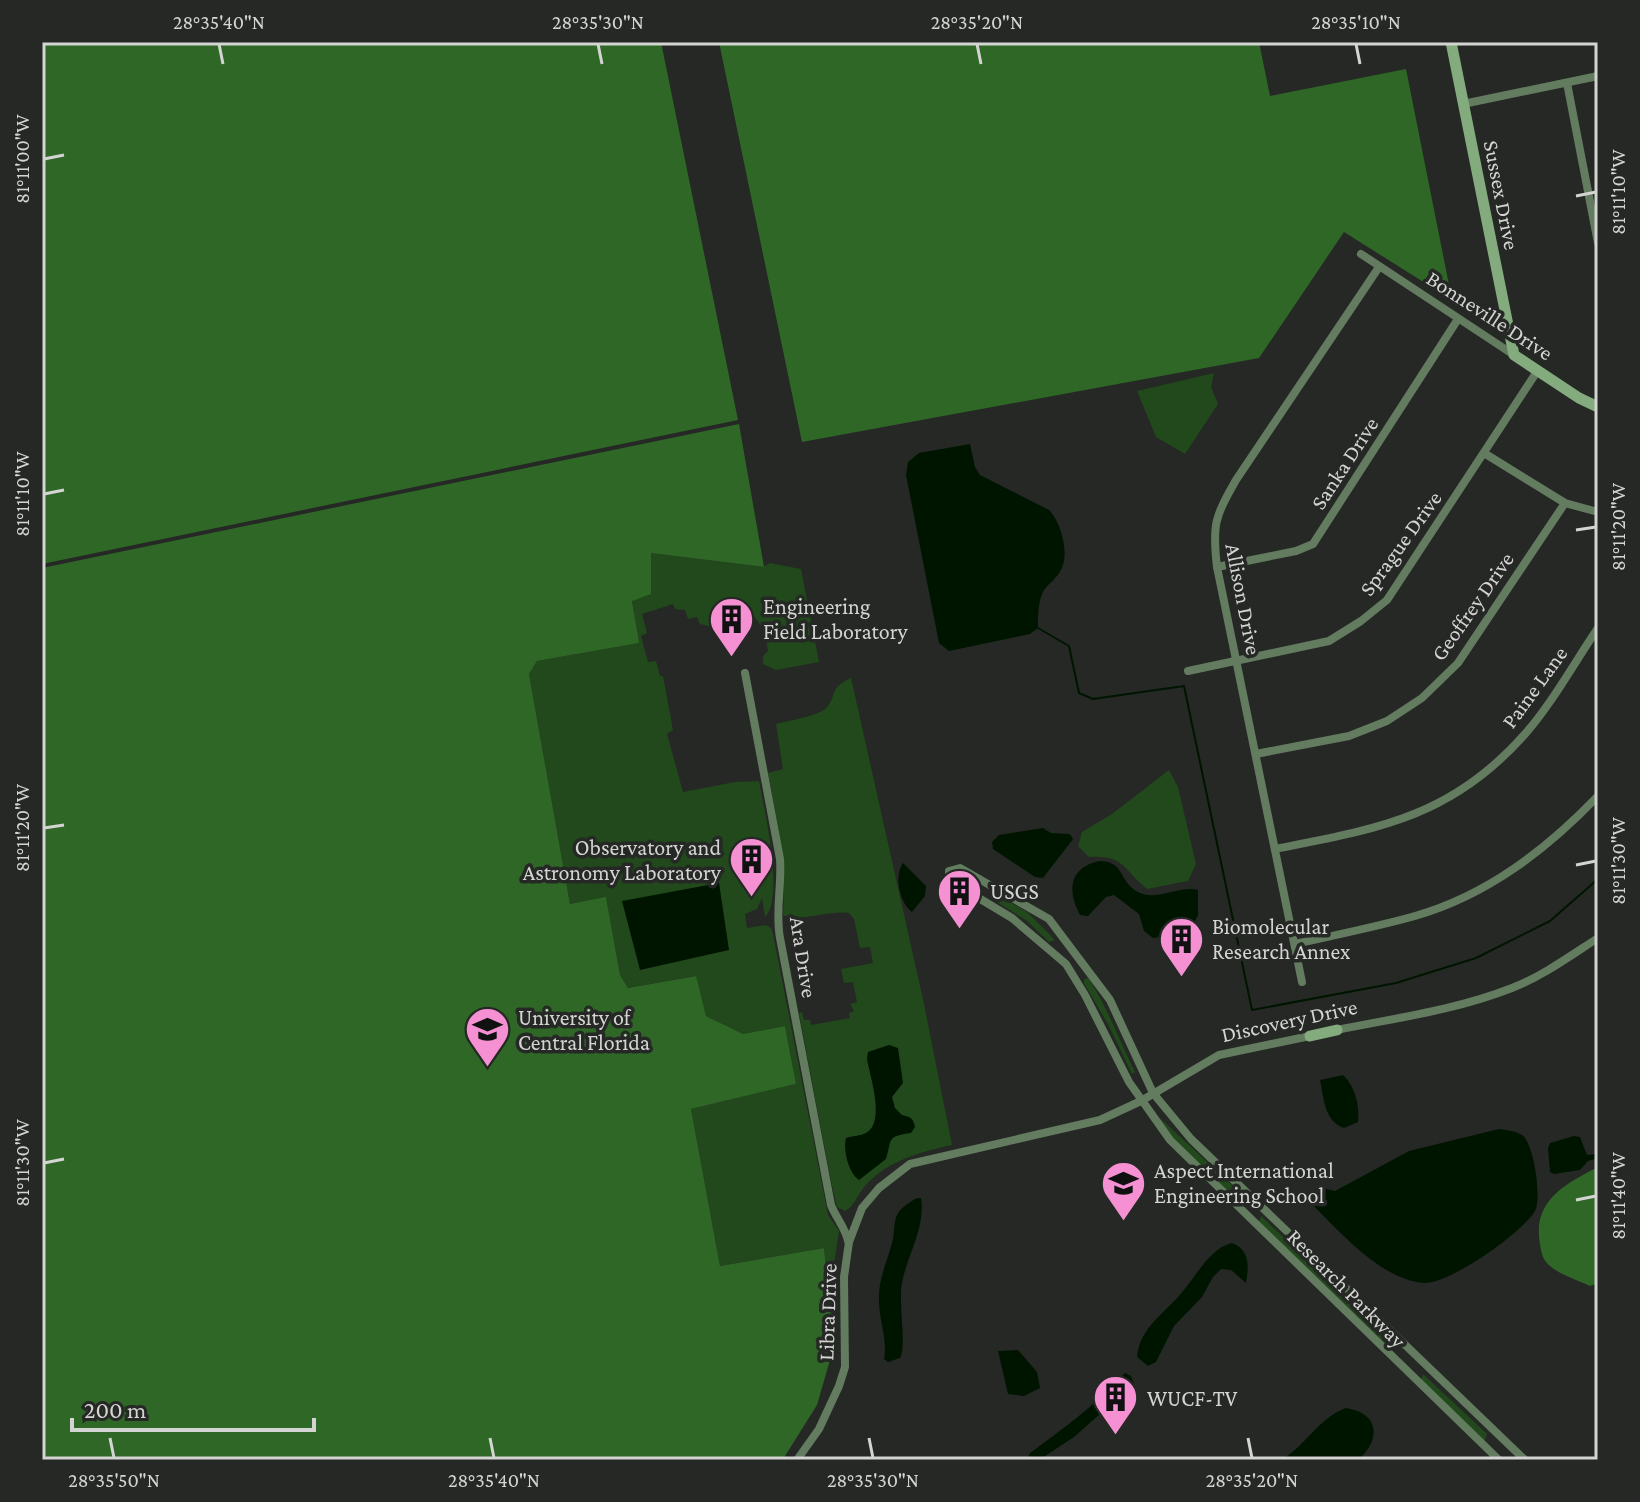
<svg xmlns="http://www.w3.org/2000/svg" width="1640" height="1502" viewBox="0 0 1640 1502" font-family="'Crimson Pro',serif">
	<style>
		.green { fill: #21491b }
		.forest { fill: #2f6727 }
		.water { fill: #001500 }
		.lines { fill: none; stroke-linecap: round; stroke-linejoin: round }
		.stream { stroke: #001500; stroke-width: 2 }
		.street { stroke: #637b5f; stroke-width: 8 }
		.secondary { stroke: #84ab7e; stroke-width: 11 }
		.ticks { fill: none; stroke: #d4d5d3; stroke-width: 3 }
		.labels { text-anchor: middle; stroke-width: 7; stroke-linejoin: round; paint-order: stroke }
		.street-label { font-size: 22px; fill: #d4d5d3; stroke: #252825 }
		.poi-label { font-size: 22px; fill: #d4d5d3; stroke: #252825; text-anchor: start }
		.neatline { fill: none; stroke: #d4d5d3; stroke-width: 3 }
		.ticks-label { font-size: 20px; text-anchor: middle; fill: #d4d5d3 }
	</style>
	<rect width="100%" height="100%" fill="#252825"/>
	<g class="green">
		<polygon points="1214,373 1211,387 1218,404 1185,454 1156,437 1137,391"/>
		<path d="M651,553L763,567L770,563L801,569L819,662L776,670L763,664V656L768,651C766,636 762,621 749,613H743L741,618L709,626L700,624L697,617L688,619L685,610L675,609L673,604L642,614L647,633L641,636L648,662L656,661L660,676H663L673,730L667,734L683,792L735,782L759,781C764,807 785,898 765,917L762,898L757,909L745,914L747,928L766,925L772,929L828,1215L839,1231L832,1276L836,1320L834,1346L824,1248L720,1266L691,1109L796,1084L785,1026L743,1034L706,1016L695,976L628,988L620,975L606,898L570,904L529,674L537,661L638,643L632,600Z"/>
		<path d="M851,678L924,1004L952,1145C920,1152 887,1161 865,1186C857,1195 855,1206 845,1211L837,1207L831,1181L799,1013L802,1012L804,1020H810L811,1025L850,1018L849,1013L854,1011L850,1004L857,1002L853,982L844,983L841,969L873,963L870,947L860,948L854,919L849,913C829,910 799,923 783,915C786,866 778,821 768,773L783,769L776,724C787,721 820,716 827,707C838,694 828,689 851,678Z"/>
		<path d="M1169,770L1178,787L1196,864L1188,881L1147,889C1122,868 1124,855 1089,857L1078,846L1082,832L1112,814Z"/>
		<polygon points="992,892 1027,912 1055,940 1049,942 1027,921 992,899 990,895"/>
		<path d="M1088,978C1108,1008 1119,1040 1135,1072L1132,1074L1109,1026L1084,983V979Z"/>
		<polygon points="1161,1119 1233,1186 1232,1191 1228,1192 1170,1135 1159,1120"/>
		<polygon points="1261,1216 1395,1344 1395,1347 1390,1349 1259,1222"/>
		<polygon points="1423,1374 1487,1434 1485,1440 1481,1439 1421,1380"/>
	</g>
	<g class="forest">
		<polygon points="42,42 661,42 738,420 42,564"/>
		<polygon points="719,42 1259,42 1270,96 1406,69 1452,300 1344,232 1259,358 802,442"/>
		<polygon points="739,424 764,567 651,553 651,594 632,601 639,643 537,661 529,674 570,904 606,897 620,975 628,988 696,976 706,1016 743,1034 785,1026 796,1084 691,1109 720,1266 824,1248 834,1346 817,1405 785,1456 783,1460 42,1460 42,568"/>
		<path d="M1598,1167V1283L1590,1286C1577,1280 1555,1273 1546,1262C1542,1257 1541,1250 1540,1244C1532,1201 1565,1184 1598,1167Z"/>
	</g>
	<g class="water">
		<path d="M970,444L975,467L980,475L1049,510C1061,522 1070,554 1061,570C1057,578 1049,583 1044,590C1038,600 1038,616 1038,628L1030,634L949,651L939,643L906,475L908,462L919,453Z"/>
		<polygon points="1043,828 1051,833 1070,834 1073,839 1043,878 1035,877 993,849 992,842 999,835"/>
		<path d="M1099,861C1124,861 1119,880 1136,891C1156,903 1178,885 1198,890V915L1189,934L1182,935L1176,930H1170L1164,936L1153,938L1144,931L1139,914L1114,895L1106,897L1088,916L1080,915C1067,890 1069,868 1099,861Z"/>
		<path d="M903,863L926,886L925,896L912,912C899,903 894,875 903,863Z"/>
		<polygon points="719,883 729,950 640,970 622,901"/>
		<path d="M889,1045L898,1048L903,1083L892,1097L895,1108L902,1115C911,1117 913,1118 915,1127L911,1133C886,1136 892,1140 886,1159L859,1180C848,1172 843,1150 846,1138C852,1136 860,1136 866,1133C886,1122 870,1077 867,1059L868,1052Z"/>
		<path d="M1343,1075C1355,1086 1360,1106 1358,1122L1344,1128C1324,1121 1324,1098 1320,1080Z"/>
		<path d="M1499,1129C1506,1130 1516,1131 1522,1135C1534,1143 1542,1199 1535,1211C1522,1233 1450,1284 1424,1283C1381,1280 1338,1230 1310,1202L1311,1192L1319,1187L1335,1191L1409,1151Z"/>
		<polygon points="1574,1136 1580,1137 1587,1155 1598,1154 1598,1158 1588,1161 1580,1170 1554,1174 1550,1172 1548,1148 1550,1143"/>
		<path d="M917,1198H921C926,1227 907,1255 902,1283C898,1302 907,1346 900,1358L888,1362L884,1359C888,1340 878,1317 879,1297C879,1277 887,1262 892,1243C895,1234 893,1221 898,1213C903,1206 910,1202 917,1198Z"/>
		<path d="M1232,1243C1250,1250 1249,1266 1246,1283L1231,1270L1221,1269L1213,1277L1202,1297L1174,1326L1156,1362L1148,1366L1137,1357C1140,1326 1166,1313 1183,1291C1197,1275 1210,1248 1232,1243Z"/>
		<polygon points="1018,1350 1037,1372 1040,1388 1024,1396 1008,1394 998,1351"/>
		<path d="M1125,1373L1131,1376L1134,1384L1074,1437L1039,1460H1027L1030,1453C1064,1428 1097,1404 1125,1373Z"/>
		<path d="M1346,1408C1379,1413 1382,1439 1358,1460H1281C1306,1446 1318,1418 1346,1408Z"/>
	</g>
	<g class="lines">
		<polyline class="stream" points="1038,628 1069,646 1079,693 1093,699 1184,686 1252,1010 1396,983 1476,958 1550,921 1598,879"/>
		<g class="street">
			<polyline points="1567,83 1598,243"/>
			<polyline points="1463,104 1598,76"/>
			<polyline points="1361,254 1514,355"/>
			<polyline points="1484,453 1565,503 1598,512"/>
			<polyline points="1217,567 1296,551 1313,544 1458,319"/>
			<polyline points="1188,671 1329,641 1361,621 1387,600 1538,370"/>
			<path d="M745,673L780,859C782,886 775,911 780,938L831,1205C836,1218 845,1227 848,1241"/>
			<polyline points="1256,754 1349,736 1387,721 1422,698 1458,663 1565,503"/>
			<path d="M1275,849C1378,829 1452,817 1525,734C1551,705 1576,660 1598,628"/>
			<path d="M1295,944C1335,935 1376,927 1415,916C1488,895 1547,849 1598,796"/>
			<path d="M1302,982L1217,567C1212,524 1215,517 1236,480L1379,267"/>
			<path d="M1337,1030C1396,1018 1456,1010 1512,988C1543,976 1570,956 1598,938"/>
			<polyline points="797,1460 819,1429 839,1386 845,1367 844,1277 849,1242 862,1208 879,1188 910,1164 1100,1120 1141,1101 1219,1055 1310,1036"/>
			<polyline points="1499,1460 1170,1140 1129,1082 1085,995 1066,964 1012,918 952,882 949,877 949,871 960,868 1049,919 1110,1000 1153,1093 1191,1139 1525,1460"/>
		</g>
		<g class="secondary">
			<polyline points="1451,42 1514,355 1579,398 1598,407"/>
			<polyline points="1310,1036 1337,1030"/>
		</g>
	</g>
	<path class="ticks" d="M219,44L223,64M598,44L602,64M977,44L981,64M1356,44L1360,64M44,159L64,155M1576,196L1596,192M44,494L64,490M1576,530L1596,527M44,828L64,825M1576,865L1596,861M44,1163L64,1159M1576,1200L1596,1196M110,1438L114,1458M490,1438L494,1458M869,1438L873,1458M1248,1438L1252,1458"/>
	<defs>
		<symbol id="building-pin" viewBox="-11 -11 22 30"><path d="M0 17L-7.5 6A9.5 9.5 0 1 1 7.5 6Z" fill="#f591d2" stroke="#252825"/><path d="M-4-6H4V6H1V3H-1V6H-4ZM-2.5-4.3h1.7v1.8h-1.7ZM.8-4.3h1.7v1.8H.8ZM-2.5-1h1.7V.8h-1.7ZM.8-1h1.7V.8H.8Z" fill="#111"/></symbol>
		<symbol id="university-pin" viewBox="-11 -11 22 30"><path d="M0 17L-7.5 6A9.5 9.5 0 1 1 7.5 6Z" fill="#f591d2" stroke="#252825"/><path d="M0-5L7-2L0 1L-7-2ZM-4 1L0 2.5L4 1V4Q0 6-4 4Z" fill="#111"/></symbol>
		<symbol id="school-pin" viewBox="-11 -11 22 30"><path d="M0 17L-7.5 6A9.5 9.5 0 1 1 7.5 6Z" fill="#f591d2" stroke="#252825"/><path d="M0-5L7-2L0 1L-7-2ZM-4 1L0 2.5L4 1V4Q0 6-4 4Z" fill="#111"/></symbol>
	</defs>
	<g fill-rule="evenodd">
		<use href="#building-pin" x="706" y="594" width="51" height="69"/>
		<use href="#building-pin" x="726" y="834" width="51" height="69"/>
		<use href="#building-pin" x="934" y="866" width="51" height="69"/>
		<use href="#building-pin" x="1156" y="914" width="51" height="69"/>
		<use href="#university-pin" x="462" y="1004" width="51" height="69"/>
		<use href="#school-pin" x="1098" y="1158" width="51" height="69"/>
		<use href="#building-pin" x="1090" y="1372" width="51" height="69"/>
	</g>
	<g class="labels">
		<g class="street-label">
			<text transform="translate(1502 195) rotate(79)" y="8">Sussex Drive</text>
			<text transform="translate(1490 315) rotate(33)" y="8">Bonneville Drive</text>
			<text transform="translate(1344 463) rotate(-57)" y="8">Sanka Drive</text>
			<text transform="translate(1400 543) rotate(-54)" y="8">Sprague Drive</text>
			<text transform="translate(1244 599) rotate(79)" y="8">Allison Drive</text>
			<text transform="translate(1472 606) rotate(-55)" y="8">Geoffrey Drive</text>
			<text transform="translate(1534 687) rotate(-54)" y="8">Paine Lane</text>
			<text transform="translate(804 957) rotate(81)" y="8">Ara Drive</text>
			<text transform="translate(1289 1020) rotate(-12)" y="8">Discovery Drive</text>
			<text transform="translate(1347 1288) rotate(45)" y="8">Research Parkway</text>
			<text transform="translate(827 1312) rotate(-88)" y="8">Libra Drive</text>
		</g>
		<g class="poi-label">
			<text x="763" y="614">Engineering<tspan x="763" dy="25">Field Laboratory</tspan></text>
			<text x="721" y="855" text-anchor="end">Observatory and<tspan x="721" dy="25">Astronomy Laboratory</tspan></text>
			<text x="990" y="899">USGS</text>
			<text x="1212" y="934">Biomolecular<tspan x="1212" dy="25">Research Annex</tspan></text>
			<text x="518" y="1025">University of<tspan x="518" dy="25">Central Florida</tspan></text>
			<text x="1154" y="1178">Aspect International<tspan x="1154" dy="25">Engineering School</tspan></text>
			<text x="1147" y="1406">WUCF-TV</text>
		</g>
	</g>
	<rect width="1640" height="1502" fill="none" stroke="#252825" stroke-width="88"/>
	<path d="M72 1418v12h242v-12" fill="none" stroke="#d4d5d3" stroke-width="4"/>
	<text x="84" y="1418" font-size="24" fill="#d4d5d3" stroke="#252825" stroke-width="6" paint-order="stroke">200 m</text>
	<rect x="44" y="44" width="1552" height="1414" class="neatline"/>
	<g class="ticks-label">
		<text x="219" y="29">28°35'40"N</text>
		<text x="598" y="29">28°35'30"N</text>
		<text x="977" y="29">28°35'20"N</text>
		<text x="1356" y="29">28°35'10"N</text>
		<text transform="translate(22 159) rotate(-90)" y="7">81°11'00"W</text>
		<text transform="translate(1618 192) rotate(-90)" y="7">81°11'10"W</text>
		<text transform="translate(22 494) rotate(-90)" y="7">81°11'10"W</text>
		<text transform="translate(1618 527) rotate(-90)" y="7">81°11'20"W</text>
		<text transform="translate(22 828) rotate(-90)" y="7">81°11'20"W</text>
		<text transform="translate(1618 861) rotate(-90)" y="7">81°11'30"W</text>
		<text transform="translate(22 1163) rotate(-90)" y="7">81°11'30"W</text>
		<text transform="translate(1618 1196) rotate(-90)" y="7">81°11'40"W</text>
		<text x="114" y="1487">28°35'50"N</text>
		<text x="494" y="1487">28°35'40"N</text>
		<text x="873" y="1487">28°35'30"N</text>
		<text x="1252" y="1487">28°35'20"N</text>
	</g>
</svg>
